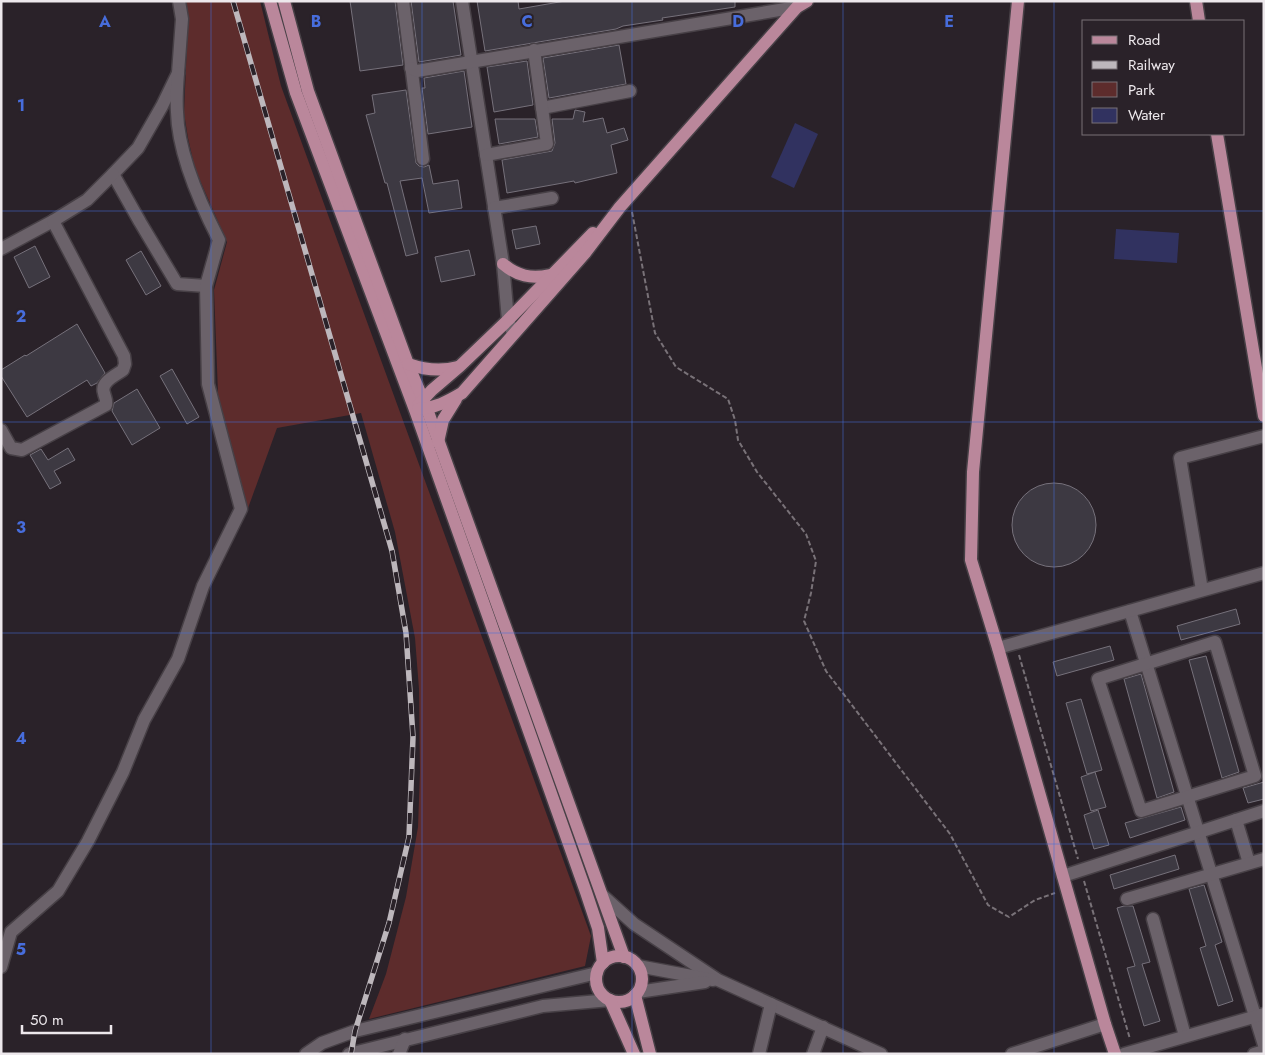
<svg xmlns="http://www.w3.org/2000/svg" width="1265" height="1055" viewBox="0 0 1265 1055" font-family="Jost,sans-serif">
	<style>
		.green { fill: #5d2c2c }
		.water { fill: #313260 }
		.building { fill: #3d3942; stroke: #76717b }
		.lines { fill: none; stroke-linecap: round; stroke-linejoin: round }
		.minor-casing { stroke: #474046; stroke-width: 15 }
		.major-casing { stroke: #474046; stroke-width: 15 }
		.path { stroke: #797278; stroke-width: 2; stroke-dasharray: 5 2.5; stroke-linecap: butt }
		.minor { stroke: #6b626a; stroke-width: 12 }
		.major { stroke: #ba879b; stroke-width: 12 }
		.rail-casing { stroke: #bdb7bc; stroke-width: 5.5 }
		.rail { stroke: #2a2229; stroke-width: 4; stroke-dasharray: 11; stroke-linecap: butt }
		.grid { fill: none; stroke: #476ddc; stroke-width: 1; stroke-opacity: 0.55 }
		.grid-label { font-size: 16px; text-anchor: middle; font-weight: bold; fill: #476ddc; stroke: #2a2229; stroke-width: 4; stroke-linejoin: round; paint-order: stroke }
	</style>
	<rect width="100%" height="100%" fill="#2a2229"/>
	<polygon class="green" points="185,1 260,1 281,86 591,936 585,966 369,1019 386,974 406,897 418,827 420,772 419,689 415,638 395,532 361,413 277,428 247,511 219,419 214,290 227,242 195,169 188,138 184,113 188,20"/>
	<g class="water">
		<polygon points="795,123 818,134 794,188 771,177"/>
		<polygon points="1116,229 1179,233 1177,263 1114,259"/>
	</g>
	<g class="building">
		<polygon points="350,1 395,1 403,65 360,71"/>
		<polygon points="411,1 453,1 461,55 419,62"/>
		<polygon points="477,1 518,1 519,9 565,1 735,1 735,7 662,18 663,20 623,26 616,29 485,51"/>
		<polygon points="619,45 626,84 549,98 543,58"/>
		<polygon points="527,61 533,105 494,112 487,67"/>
		<polygon points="464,71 472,127 428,134 422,88 425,88 424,78"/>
		<polygon points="406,90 416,163 419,166 424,167 429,165 433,184 458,180 462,208 429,213 422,178 400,181 418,253 406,256 387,183 385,183 366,115 375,113 372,95"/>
		<polygon points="575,110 585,112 583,122 603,118 607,133 624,128 628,140 611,145 617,173 575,183 574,181 507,193 502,160 552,151 555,143 552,119 573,119"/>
		<polygon points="495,119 535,119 538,137 499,144"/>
		<polygon points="536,226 540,244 516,249 512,230"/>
		<polygon points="35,246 50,277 29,288 14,257"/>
		<polygon points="469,250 475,275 441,282 435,257"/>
		<polygon points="141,251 161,286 146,295 126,260"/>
		<polygon points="77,324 105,373 97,383 91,386 87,380 27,417 1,376 1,370 25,355 26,356"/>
		<polygon points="172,369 199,417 187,424 160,376"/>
		<polygon points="137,389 160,428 132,445 112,411 114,403"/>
		<polygon points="68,448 75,460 54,471 61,483 50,489 30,455 41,449 48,460"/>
		<circle cx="1054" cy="525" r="42"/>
		<polygon points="1236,609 1240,624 1181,640 1177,626"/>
		<polygon points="1110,646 1114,660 1057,676 1053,662"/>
		<polygon points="1206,656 1239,772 1222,778 1189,660"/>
		<polygon points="1141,674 1174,792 1157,798 1124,679"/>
		<polygon points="1081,699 1102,770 1087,774 1066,703"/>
		<polygon points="1095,772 1106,807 1091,811 1081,777"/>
		<polygon points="1264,782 1264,799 1248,803 1243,788"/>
		<polygon points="1181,807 1185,820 1130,838 1125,823"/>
		<polygon points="1098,810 1109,845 1094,849 1084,815"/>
		<polygon points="1175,855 1179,869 1114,889 1110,875"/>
		<polygon points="1204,885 1222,942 1215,945 1233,1001 1218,1006 1200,948 1206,946 1189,889"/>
		<polygon points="1124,906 1133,906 1150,962 1142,964 1160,1021 1144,1026 1127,968 1135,966 1117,908"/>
	</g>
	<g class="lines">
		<defs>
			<g id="minor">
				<polyline points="179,1 182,19 178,73 162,106 138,148 113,174 140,222 177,284 206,286"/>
				<polyline points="403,1 423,159"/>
				<polyline points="462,1 503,264 508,320 513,333"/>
				<polyline points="411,68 417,71 797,7 796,1"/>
				<polyline points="542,108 630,91"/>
				<polyline points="486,155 547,144 534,50"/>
				<polyline points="494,208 552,198"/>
				<polyline points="1,249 53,221"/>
				<path d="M1,430L11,448L22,450L106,405C107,400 105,398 104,393C100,382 115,376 123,370L125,364L124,356L53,221L87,200L113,174"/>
				<polyline points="1202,590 1180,458 1264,436"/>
				<polyline points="1130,611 1264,1045"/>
				<polygon points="1215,642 1255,776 1141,811 1098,679"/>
				<polyline points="998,648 1264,573"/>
				<polyline points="1236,820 1249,863"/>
				<polyline points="1063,876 1264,811"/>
				<polyline points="602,895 634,924 718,980 881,1054"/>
				<polyline points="1127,899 1264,859"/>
				<polyline points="1153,919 1185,1036"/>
				<polyline points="638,966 713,980"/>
				<path d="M1,967L11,932L58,891L88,841L123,772L144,720L178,659L203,586L241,509L208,384L206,286L219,240C200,203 178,154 177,112C176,99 177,86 178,73"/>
				<polyline points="638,992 705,982"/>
				<polyline points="306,1054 322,1043 355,1031 597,973"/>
				<polyline points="349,1054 543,1006 610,1000"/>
				<polyline points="399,1054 405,1039"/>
				<polyline points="759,1054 771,1004"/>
				<polyline points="813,1054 823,1027"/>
				<polyline points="1012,1054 1105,1024"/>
				<polyline points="1124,1054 1264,1014"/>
				<polyline points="1254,1054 1264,1051"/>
			</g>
			<g id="major">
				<polyline points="270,1 296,93 415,410 586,892 598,928 603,963"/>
				<polyline points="284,1 308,91 408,364 427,409 624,957"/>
				<polyline points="1018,1 973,472 971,560 998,648 1105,1024 1115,1054"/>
				<polyline points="1196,1 1199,21"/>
				<polyline points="1217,134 1264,416"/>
				<path d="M503,264C517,276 531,279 550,275"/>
				<path d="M408,364C425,370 440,372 458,367"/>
				<polyline points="418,405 432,390 460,366 508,320 593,233"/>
				<path d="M418,409C435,408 447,402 462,393L585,253L620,207L797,7L807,1"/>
				<polyline points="438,442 443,420 456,399"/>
				<circle cx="619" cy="979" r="23"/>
				<polyline points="635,995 650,1054"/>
				<polyline points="610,1000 634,1054"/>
			</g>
		</defs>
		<use href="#minor" class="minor-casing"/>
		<use href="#major" class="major-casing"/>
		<g class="path">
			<polyline points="632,212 655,333 676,367 728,399 735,420 738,440 757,472 806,534 816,561 811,593 804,621 826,671 950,834 988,905 1009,917 1035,900 1055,893"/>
			<polyline points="1019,655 1078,859"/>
			<polyline points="1084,881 1130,1039"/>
		</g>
		<use href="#minor" class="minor"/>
		<use href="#major" class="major"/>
		<defs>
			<polyline id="rail" points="233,1 392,551 406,633 413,737 409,837 389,923 355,1031 351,1054"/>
		</defs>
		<use href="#rail" class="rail-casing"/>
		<use href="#rail" class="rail"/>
	</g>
	<path class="grid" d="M211,1V1054M422,1V1054M632,1V1054M843,1V1054M1054,1V1054M1,211H1264M1,422H1264M1,633H1264M1,844H1264"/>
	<g class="grid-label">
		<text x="105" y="27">A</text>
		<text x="316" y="27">B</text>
		<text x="527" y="27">C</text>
		<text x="738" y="27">D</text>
		<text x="949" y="27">E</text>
		<text x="21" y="111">1</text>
		<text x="21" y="322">2</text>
		<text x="21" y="533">3</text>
		<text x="21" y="744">4</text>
		<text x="21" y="955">5</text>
	</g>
	<rect width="1265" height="1055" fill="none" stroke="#ede8ec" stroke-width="5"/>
	<rect x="1082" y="20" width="162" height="115" fill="#2a2229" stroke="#787177"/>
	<rect x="1092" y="36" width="25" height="8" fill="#ba879b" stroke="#787177"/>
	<text x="1128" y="45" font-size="15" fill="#ede8ec">Road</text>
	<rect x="1092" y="61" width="25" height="8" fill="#bdb7bc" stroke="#787177"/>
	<text x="1128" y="70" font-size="15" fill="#ede8ec">Railway</text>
	<rect x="1092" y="82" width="25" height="15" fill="#5d2c2c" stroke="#787177"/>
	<text x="1128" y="95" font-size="15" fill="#ede8ec">Park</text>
	<rect x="1092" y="108" width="25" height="15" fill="#313260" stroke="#787177"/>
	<text x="1128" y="120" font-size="15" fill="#ede8ec">Water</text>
	<path d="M22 1025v8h89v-8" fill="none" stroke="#ede8ec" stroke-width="2.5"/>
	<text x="30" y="1025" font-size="15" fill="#ede8ec" stroke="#2a2229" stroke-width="4" paint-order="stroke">50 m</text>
</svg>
